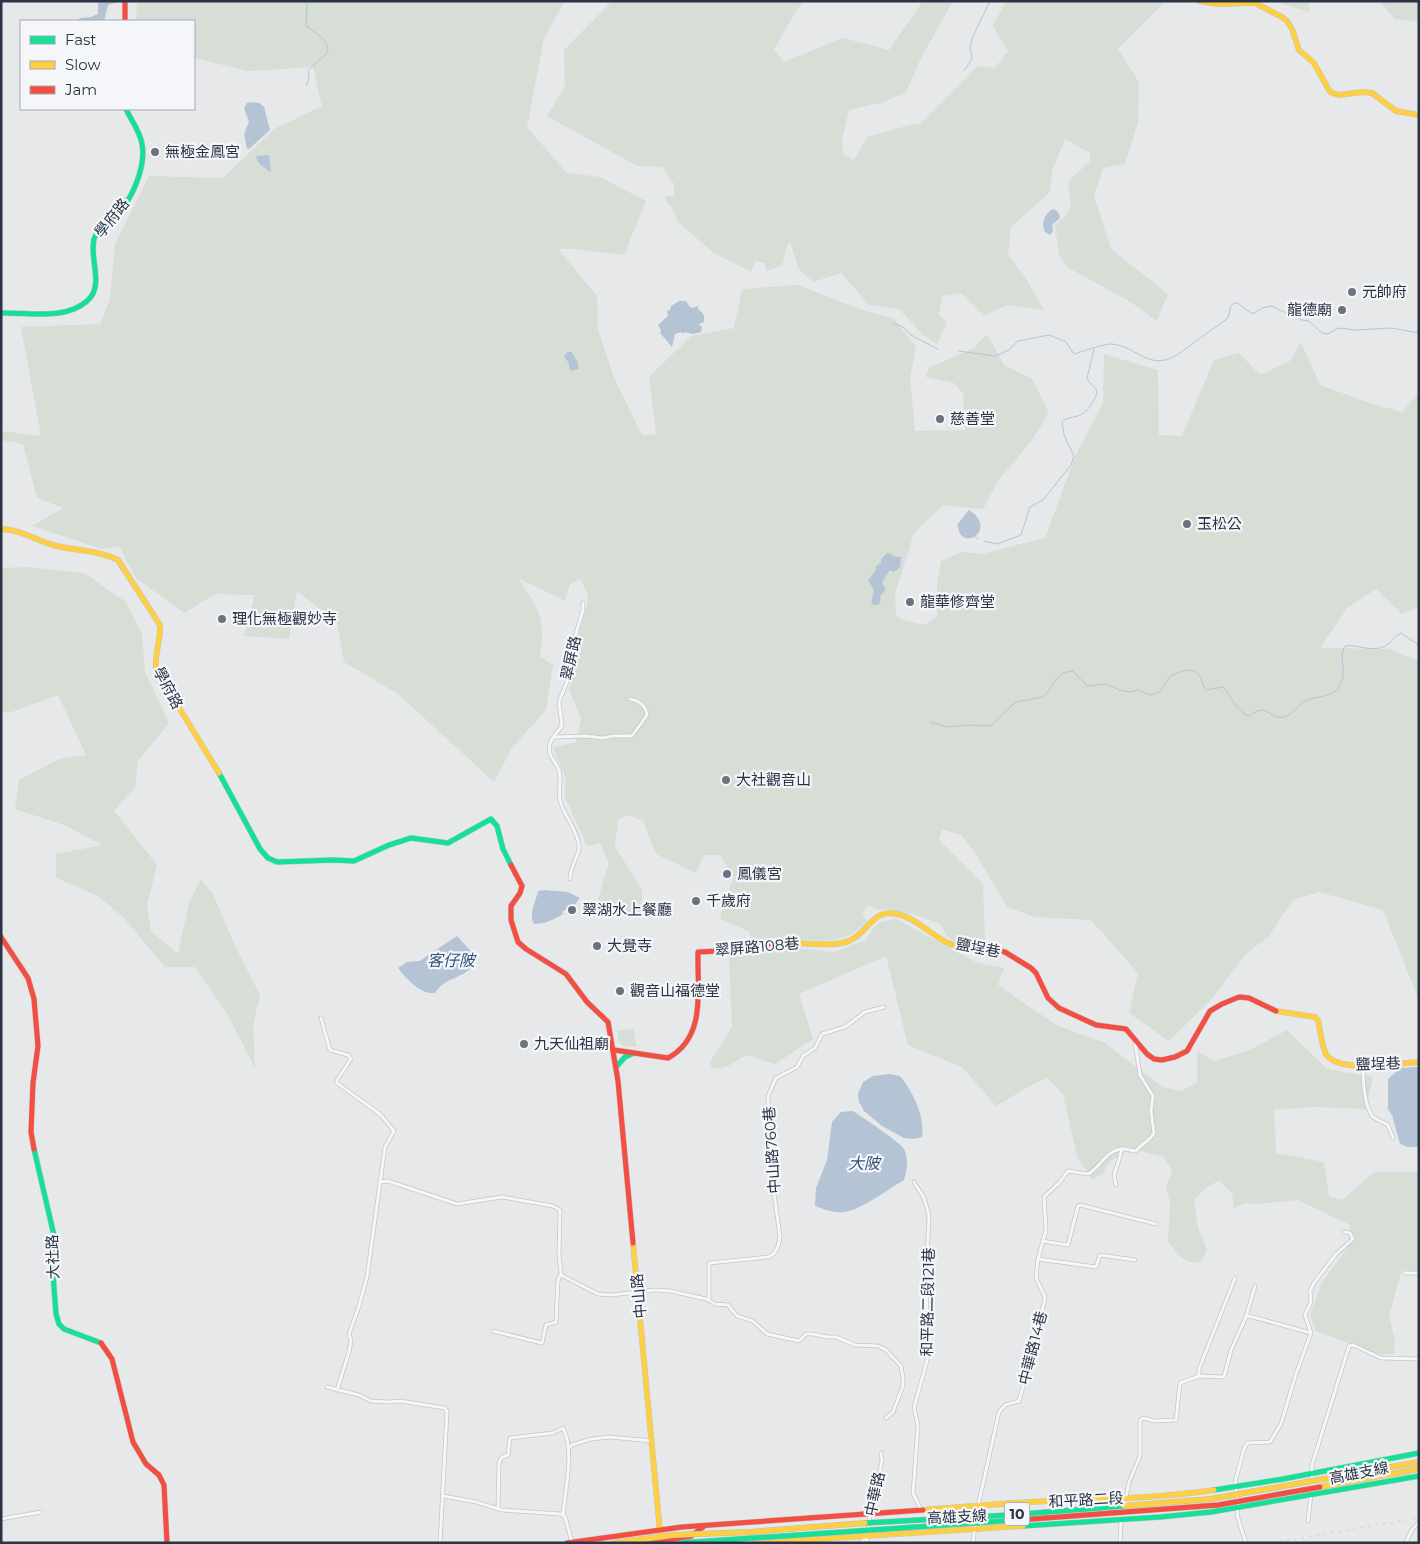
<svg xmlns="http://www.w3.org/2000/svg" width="1420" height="1544" viewBox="0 0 1420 1544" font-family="Montserrat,'Noto Sans TC',sans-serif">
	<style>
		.green { fill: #d6ded6 }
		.water { fill: #b4c4d5 }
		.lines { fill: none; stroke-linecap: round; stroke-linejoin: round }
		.stream { stroke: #b4c4d5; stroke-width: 1 }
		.street-casing { stroke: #c4c6c8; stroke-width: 4.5 }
		.fast-casing { stroke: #c4c6c8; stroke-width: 6 }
		.slow-casing { stroke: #c4c6c8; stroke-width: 6 }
		.jam-casing { stroke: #c4c6c8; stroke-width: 6 }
		.street { stroke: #f5f6f7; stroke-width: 3 }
		.fast { stroke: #16e098; stroke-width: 5 }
		.slow { stroke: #ffcf43; stroke-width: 5 }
		.jam { stroke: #f24e42; stroke-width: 5 }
		.rail { stroke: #cecfd2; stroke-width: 1; stroke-dasharray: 2.5 5; stroke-linecap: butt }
		.fast-bridge-casing { stroke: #b8bbbf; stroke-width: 6; stroke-linecap: butt }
		.slow-bridge-casing { stroke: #b8bbbf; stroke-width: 6; stroke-linecap: butt }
		.jam-bridge-casing { stroke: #b8bbbf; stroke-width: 6; stroke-linecap: butt }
		.fast-bridge { stroke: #16e098; stroke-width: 5 }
		.slow-bridge { stroke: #ffcf43; stroke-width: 5 }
		.jam-bridge { stroke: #f24e42; stroke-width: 5 }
		.poi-dot { fill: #6c737f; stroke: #f4f6f9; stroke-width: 2 }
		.labels { text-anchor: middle; stroke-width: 4.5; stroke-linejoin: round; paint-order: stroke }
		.shield { fill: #f4f6f9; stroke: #676e7b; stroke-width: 1 }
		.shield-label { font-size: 14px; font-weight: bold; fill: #2b3445 }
		.poi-label { font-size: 15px; fill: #2b3445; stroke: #f4f6f9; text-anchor: start }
		.street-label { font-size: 15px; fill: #2b3445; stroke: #f4f6f9 }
		.water-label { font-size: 16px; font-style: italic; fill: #34527a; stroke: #f4f6f9 }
	</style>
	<rect width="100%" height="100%" fill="#e6e8ea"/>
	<g class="green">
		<path d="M137,1H565L544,38L527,127L567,173L600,177L646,201L624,255L575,249H558L597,296L598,330L614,378L642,435L656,434L649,377L691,336L734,328L742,289L798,285L854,307L894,319L916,347L910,378L915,431L965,430L963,393L954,383L926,377L929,368L974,348L987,334L1004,365L1032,379L1049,413L1032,440L998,481L983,509L943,505L914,533L895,594L896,615L903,620L924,625L937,617V584L941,561L962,552L982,554L1045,538L1075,457L1103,403L1104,354L1158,370L1159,435L1182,436L1214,360L1239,353L1260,375L1290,361L1301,342L1320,385L1373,404L1402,412L1419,392V606L1402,614L1376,589L1348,607L1320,648L1389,649L1419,661V1000L1383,910L1319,892L1293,900L1268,937L1248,952L1210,1001L1169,1041L1129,1013L1138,973L1091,920L1035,917L1007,907L974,851L961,835L942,829L939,840L983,884L985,944C964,944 949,946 940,924L916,915L887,909L878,910L868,905L862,915L868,920C840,952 810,937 773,938C766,939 759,944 751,942L750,932L720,919L724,902L734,877L720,855H704L696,873L656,854L643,821L628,815L618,820L615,847L642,889V917L596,906L609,863L600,843L587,846L565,797L566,779L553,747L576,742L581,719L569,689L576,667L574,651L587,605L588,595L580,579L570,584L565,601L518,578C539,610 546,615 540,656L553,665L546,710L512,748L494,782L398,694L344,662L337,623L297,591L289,639L244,636L255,595L215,594L184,613L136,578L119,546L102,549L32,526L63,508L37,498L23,444L1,440V431L41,436L21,327L100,324L110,299L115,244L149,176L223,178L274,129L322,106L313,67L248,71L194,58V21H136Z"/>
		<path d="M612,1H805L798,8L774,49L784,62L843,38L889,50L923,1H953L921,58L906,92L884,102L849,110L842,139L843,154L854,160L867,137L910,125L920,124L978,66L995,68L1008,51L993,26L1006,1H1166L1118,49L1139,82L1138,122L1125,164L1103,168L1094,196L1111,249L1168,294L1157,321L1129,301L1067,267L1059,254L1055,225C1075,208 1071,206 1068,182L1090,161V153L1065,139L1052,171L1050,192L1011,227L1008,255L1024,275L1044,310L1007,305L984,316L961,293L942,296L939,315L947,322L937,344L923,335L899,309L869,305L841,273L813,282L799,269L790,242L786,248L782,266L766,271L765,263L756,261L751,272L715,254L678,222L671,206L665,200L666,195L674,197V184L662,167L637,166L547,116L565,86L564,50Z"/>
		<polygon points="1274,1 1309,1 1309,12"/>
		<polygon points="1379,1 1419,1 1419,22 1395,19"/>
		<polygon points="27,567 84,573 126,602 142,634 145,672 169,723 138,761 135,787 114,811 157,865 147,905 151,931 178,954 189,903 201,879 213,894 235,946 260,995 253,1025 255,1068 228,1015 195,967 165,967 123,917 98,896 56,878 56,854 102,845 67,826 15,809 19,780 59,759 86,755 58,695 9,713 1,711 1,568"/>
		<path d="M896,919L978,963L1004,968L998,985L1056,1025L1105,1043L1163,1087L1181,1091L1197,1083V1051L1215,1061L1250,1050L1287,1030L1327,1069L1373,1077L1366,1109L1314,1107L1274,1110L1276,1153L1324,1162L1329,1196L1342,1200L1374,1172H1419V1273L1402,1269L1389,1316L1395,1340L1394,1354H1377L1316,1331L1310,1315L1322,1282L1347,1249L1350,1225L1298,1200L1257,1204L1245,1203L1234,1208L1232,1193L1219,1181L1208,1186L1194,1200L1198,1228L1207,1250L1201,1262C1183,1265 1178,1254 1168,1241L1170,1202L1166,1186L1172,1171L1164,1157L1131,1149L1109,1162L1103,1174L1092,1179L1077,1157L1063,1094L1047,1078L1033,1084L996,1106L962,1067L908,1045L886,956L799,994L813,1039L775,1064L746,1055C736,1061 724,1071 712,1068L710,1062L732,1027L729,957L797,948L835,952L866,940L873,928L880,922Z"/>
		<path d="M633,1029L637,1047C621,1046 620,1048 617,1031Z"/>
	</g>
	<g class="water">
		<polygon points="98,1 117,2 108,5 104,21 77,21 80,18 91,17 98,14"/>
		<polygon points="250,102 259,103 264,107 270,130 249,149 247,148 244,134 249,122 244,108 247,103"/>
		<path d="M269,155L271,172C264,168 257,164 256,156Z"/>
		<path d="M1052,209L1056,210L1060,216L1059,219L1052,225L1053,231L1050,235L1045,232C1041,222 1044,216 1052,209Z"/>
		<path d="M679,301H686L690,307L693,308L698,306V309C703,313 705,315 704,322L699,324L702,327L701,332L692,334L685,332L683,334L682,332L675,334L672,347L660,333L661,330L658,325L668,316L667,311L670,310L671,306Z"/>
		<polygon points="567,352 572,352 578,363 579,369 572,371 569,369 569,363 564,357"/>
		<path d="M969,510C994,526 972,547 961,535C959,533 959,528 957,525Z"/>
		<path d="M887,553L892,554L893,556L901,557L900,567L894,572L890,570C889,571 883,580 882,583L886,590L880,596L881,600L878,605L871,604L874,591L868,580L876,570V566L881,563V559Z"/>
		<path d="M545,890L568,892L580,898L575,904L562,912L563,914C553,920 545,924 534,924C528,913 536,902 538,891Z"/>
		<path d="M457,936L477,958C468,981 448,973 435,993C419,994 407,979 398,968L407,962L420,961L424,958Z"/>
		<polygon points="1419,1067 1419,1147 1408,1147 1400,1144 1392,1115 1388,1109 1388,1079 1395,1073 1398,1068"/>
		<path d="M889,1074L900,1076C913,1092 925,1116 922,1137L914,1139L904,1138L882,1126L864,1111L859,1102L858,1094L863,1082L873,1076Z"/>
		<path d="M853,1111C863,1118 899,1141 904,1149C909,1160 907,1169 904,1180C887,1190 864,1208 845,1212C836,1214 823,1209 815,1206L816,1188L827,1160L832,1122L841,1112Z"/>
	</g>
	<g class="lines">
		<g class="stream">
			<path d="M305,1L307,5L306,26C316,33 328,39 328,52L308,71L309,79L306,86"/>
			<polyline points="964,71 972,59 970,47 973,36 990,1"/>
			<polyline points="892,323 903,327 911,335 938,349"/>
			<path d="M958,351L995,356L1009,350L1018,341L1049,335L1066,342L1074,354C1085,351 1102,344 1112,344C1137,346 1149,372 1177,355L1228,318L1231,306L1234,303H1237L1251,313H1255L1262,308L1271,306L1302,320L1309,321L1322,333L1328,334L1338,328L1356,330L1392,328L1419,333"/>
			<polyline points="975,537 978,539"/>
			<path d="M984,541L997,544L1021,535L1030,507L1043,500L1071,465L1074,456L1064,435L1062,422C1067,417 1073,418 1080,415C1088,412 1094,401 1097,393C1097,386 1089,385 1087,378L1094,349"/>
			<path d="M930,722L948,727L967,725L990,726L1016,702L1043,697C1053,688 1056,671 1073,671L1087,686L1107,684L1119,690L1129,692L1138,690L1151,695L1160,692L1170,676C1178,673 1192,665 1199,675C1202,679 1202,685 1206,690L1223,687L1225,689C1232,698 1237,712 1249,716L1257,711L1263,710C1270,712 1275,719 1284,717C1293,715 1297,705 1305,701C1318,695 1335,698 1341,683C1347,671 1338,657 1345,646C1358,644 1372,653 1385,646C1392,643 1394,636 1401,633L1419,645"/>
		</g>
		<defs>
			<g id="street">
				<path d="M554,737L585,736L603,738L613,736H632L647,715C645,704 639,701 630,699"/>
				<path d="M570,879C570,865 580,855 579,846C578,830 564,817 560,800C558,790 562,780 559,770C557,765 554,761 551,756C545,744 555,735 562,726L559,702L572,669L570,654L583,610V603"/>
				<polyline points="321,1018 330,1050 348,1055 351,1059 337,1080 337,1083 381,1115 394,1131 385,1147 367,1277 358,1309 349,1334 351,1341 349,1352 337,1390"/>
				<path d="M1363,1065C1363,1079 1364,1106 1373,1117C1377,1120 1384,1122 1388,1125L1393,1138"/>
				<polyline points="380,1182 388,1181 457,1204 502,1197 553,1206 560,1210 559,1256 561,1273 558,1281 556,1322 546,1325 542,1343 493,1331"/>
				<polyline points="914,1182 924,1198 929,1215 926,1279 928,1357 914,1408 918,1426 913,1493 921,1510"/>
				<polyline points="1116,1185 1114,1176 1122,1149"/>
				<polyline points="1042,1241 1068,1245 1078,1206 1080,1205 1156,1224"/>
				<polyline points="1038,1259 1096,1267 1100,1255 1135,1260"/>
				<polyline points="1404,1273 1419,1273"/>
				<polyline points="561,1275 598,1294 611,1295 655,1290 670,1291 706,1299 715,1304 728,1305 737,1316 753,1321 767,1334 799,1341 806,1334 813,1334 828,1337 836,1337 855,1345 878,1346 886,1350 901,1366 903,1379 903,1386 893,1412 886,1418"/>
				<path d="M709,1300V1263L768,1257C777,1254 779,1245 780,1236L770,1165L768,1096L776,1078L797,1067L803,1056L815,1048L822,1034L845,1027L865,1012L884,1007"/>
				<polyline points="1246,1317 1249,1316 1311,1333"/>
				<polyline points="1199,1376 1199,1369 1235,1278"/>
				<polyline points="327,1387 359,1395 371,1401 388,1402 400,1401 445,1408 447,1412 440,1543"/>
				<polyline points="568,1448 572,1445 591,1439 610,1437 652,1441"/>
				<polyline points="1312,1480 1312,1465 1349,1346 1353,1345 1381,1358 1419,1359"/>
				<polyline points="443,1496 476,1502 502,1510 561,1514 565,1517 572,1542"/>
				<polyline points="1126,1498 1129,1482 1140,1456 1140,1420 1144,1418 1154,1421 1176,1420 1180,1383 1199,1376 1224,1377 1231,1350 1246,1317 1255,1286"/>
				<path d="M498,1509L499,1463L501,1458L508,1455L510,1438L553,1433L563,1428C575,1450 565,1490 563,1515"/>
				<polyline points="1,1519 41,1512"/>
				<polyline points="1308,1521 1311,1494"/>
				<polyline points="861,1543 866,1536"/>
				<polyline points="866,1543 870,1514 882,1461 881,1453"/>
				<path d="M973,1543L976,1515L999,1412L1005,1405L1019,1401L1038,1333L1045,1297L1036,1278L1038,1259L1046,1230L1044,1197L1060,1182L1068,1171L1088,1174C1099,1168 1106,1152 1120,1149C1125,1148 1130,1151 1136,1151C1141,1144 1150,1141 1154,1133L1151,1111L1153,1096L1140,1075L1135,1042L1137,1041"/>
				<polyline points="1120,1543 1121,1520"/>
				<polyline points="1246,1543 1237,1515 1238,1507 1235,1482 1244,1449 1247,1443 1270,1442 1281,1424 1296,1374 1311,1333 1305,1315 1311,1302 1310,1291 1314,1283 1336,1254 1353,1239 1350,1233 1344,1232"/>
				<polyline points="1406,1543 1411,1531 1419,1522"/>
			</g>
			<g id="fast">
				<path d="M1,313C28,312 64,321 87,301C105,286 89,259 94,239C98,226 111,221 120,211C134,195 146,165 142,144C140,131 131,120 126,109"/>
				<polyline points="219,773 260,849 268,858 277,862 333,860 354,861 389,845 411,838 448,843 491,819 497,826 503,849 511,865"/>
				<polyline points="616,1067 625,1057 634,1053"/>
				<polyline points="34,1149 55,1240 53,1274 56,1314 59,1324 64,1329 101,1343"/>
				<polyline points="1214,1490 1283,1479 1419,1453"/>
				<polyline points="1023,1526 1160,1517 1211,1512 1419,1476"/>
			</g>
			<g id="slow">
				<polyline points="1199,1 1217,4 1255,3 1282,17 1287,21 1292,29 1299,50 1314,63 1330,92 1339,95 1363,92 1372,93 1396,111 1419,115"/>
				<path d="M1,529C20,529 35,540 53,545C75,551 98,550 118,560L160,625C161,640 154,655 156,670L219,773"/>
				<path d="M776,943C797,941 834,949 851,940C866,933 873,912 891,913C914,915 929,934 948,943C962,949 975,949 989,949"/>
				<path d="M1276,1011L1315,1017L1318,1020C1320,1029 1322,1047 1326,1054C1338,1074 1399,1063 1419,1062"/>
				<polyline points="633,1243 661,1543"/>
				<path d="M923,1510C965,1507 1007,1503 1050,1501C1105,1499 1160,1498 1214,1490"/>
				<polyline points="755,1543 1023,1526"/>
			</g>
			<g id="jam">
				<polyline points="125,1 125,21"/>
				<polyline points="511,865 522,886 520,893 511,906 511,920 518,942 526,949 566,974 587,1002 608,1022 618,1081 633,1243"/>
				<polyline points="1,937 28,978 34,999 38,1046 33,1083 31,1132 34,1149"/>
				<polyline points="989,949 1005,952 1031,968 1036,973 1048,998 1059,1008 1096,1025 1126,1029 1147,1054 1154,1059 1162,1060 1175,1057 1187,1051 1210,1011 1222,1004 1239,997 1249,998 1276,1011"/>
				<path d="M614,1050L668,1058C707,1037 697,989 698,952L739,950L776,943"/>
				<polyline points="101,1343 112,1359 133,1442 146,1464 159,1475 164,1485 167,1543"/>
				<polyline points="567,1543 682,1527 923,1510"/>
				<polyline points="643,1543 690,1537 703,1527"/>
			</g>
		</defs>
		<use href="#street" class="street-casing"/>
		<use href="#fast" class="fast-casing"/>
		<use href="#slow" class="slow-casing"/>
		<use href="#jam" class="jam-casing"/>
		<use href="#street" class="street"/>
		<use href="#fast" class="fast"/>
		<use href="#slow" class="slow"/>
		<use href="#jam" class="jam"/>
		<polyline class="rail" points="1272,1543 1419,1518"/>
		<defs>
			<g id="fast-bridge">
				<polyline points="865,1523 1010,1515 1124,1506"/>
				<polyline points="680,1543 1019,1520"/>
			</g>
			<g id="slow-bridge">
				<polyline points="1320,1487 1419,1469"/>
				<polyline points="1124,1506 1211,1499 1419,1462"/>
				<polyline points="613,1543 674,1535 750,1532 865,1523"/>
			</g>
			<polyline id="jam-bridge" points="1019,1520 1218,1505 1320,1487"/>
		</defs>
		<use href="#fast-bridge" class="fast-bridge-casing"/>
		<use href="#slow-bridge" class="slow-bridge-casing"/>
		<use href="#jam-bridge" class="jam-bridge-casing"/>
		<use href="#fast-bridge" class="fast-bridge"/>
		<use href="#slow-bridge" class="slow-bridge"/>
		<use href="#jam-bridge" class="jam-bridge"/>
	</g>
	<g class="poi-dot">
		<circle cx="155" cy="152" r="5"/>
		<circle cx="1352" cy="292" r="5"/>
		<circle cx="1342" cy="310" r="5"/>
		<circle cx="940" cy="419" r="5"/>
		<circle cx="1187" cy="524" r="5"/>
		<circle cx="910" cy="602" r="5"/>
		<circle cx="222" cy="619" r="5"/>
		<circle cx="726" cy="780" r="5"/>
		<circle cx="727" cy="874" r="5"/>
		<circle cx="696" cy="901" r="5"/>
		<circle cx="572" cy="910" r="5"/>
		<circle cx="597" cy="946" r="5"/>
		<circle cx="620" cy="991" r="5"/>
		<circle cx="524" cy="1044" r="5"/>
	</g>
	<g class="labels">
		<rect class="shield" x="1004.5" y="1502.5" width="25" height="23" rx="4"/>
		<g class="shield-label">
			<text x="1017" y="1519">10</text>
		</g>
		<g class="poi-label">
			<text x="165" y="157">無極金鳳宮</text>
			<text x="1362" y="297">元帥府</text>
			<text x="1332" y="315" text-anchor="end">龍德廟</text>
			<text x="950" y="424">慈善堂</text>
			<text x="1197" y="529">玉松公</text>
			<text x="920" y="607">龍華修齊堂</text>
			<text x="232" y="624">理化無極觀妙寺</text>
			<text x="736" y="785">大社觀音山</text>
			<text x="737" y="879">鳳儀宮</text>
			<text x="706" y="906">千歲府</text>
			<text x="582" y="915">翠湖水上餐廳</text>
			<text x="607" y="951">大覺寺</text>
			<text x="630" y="996">觀音山福德堂</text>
			<text x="534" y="1049">九天仙祖廟</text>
		</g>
		<g class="street-label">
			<text transform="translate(112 218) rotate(-51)" y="5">學府路</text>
			<text transform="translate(571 658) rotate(-78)" y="5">翠屏路</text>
			<text transform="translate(168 688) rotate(62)" y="5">學府路</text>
			<text transform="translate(757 947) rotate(-5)" y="5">翠屏路108巷</text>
			<text transform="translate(978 948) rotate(11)" y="5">鹽埕巷</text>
			<text transform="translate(1378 1064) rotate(-2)" y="5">鹽埕巷</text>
			<text transform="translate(772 1150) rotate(-94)" y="5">中山路760巷</text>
			<text transform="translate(53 1257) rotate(-92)" y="5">大社路</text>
			<text transform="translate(639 1296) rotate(-95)" y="5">中山路</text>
			<text transform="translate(928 1302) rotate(-89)" y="5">和平路二段121巷</text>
			<text transform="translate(1033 1348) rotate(-76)" y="5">中華路14巷</text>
			<text transform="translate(1359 1473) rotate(-11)" y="5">高雄支線</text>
			<text transform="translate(875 1494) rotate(-78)" y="5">中華路</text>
			<text transform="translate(1086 1500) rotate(-3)" y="5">和平路二段</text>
			<text transform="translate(957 1517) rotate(-3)" y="5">高雄支線</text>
		</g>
		<g class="water-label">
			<text x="451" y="966">客仔陂</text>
			<text x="864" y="1169">大陂</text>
		</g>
	</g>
	<rect width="1420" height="1544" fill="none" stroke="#2b3445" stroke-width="5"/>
	<rect x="20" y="20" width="175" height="90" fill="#f4f6f9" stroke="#a4a8b1"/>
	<rect x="30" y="36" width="25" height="8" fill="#16e098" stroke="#a4a8b1"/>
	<text x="65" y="45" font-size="15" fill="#2b3445">Fast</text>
	<rect x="30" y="61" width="25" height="8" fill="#ffcf43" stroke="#a4a8b1"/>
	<text x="65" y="70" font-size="15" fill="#2b3445">Slow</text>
	<rect x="30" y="86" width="25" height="8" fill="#f24e42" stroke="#a4a8b1"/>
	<text x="65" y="95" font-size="15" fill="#2b3445">Jam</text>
</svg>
